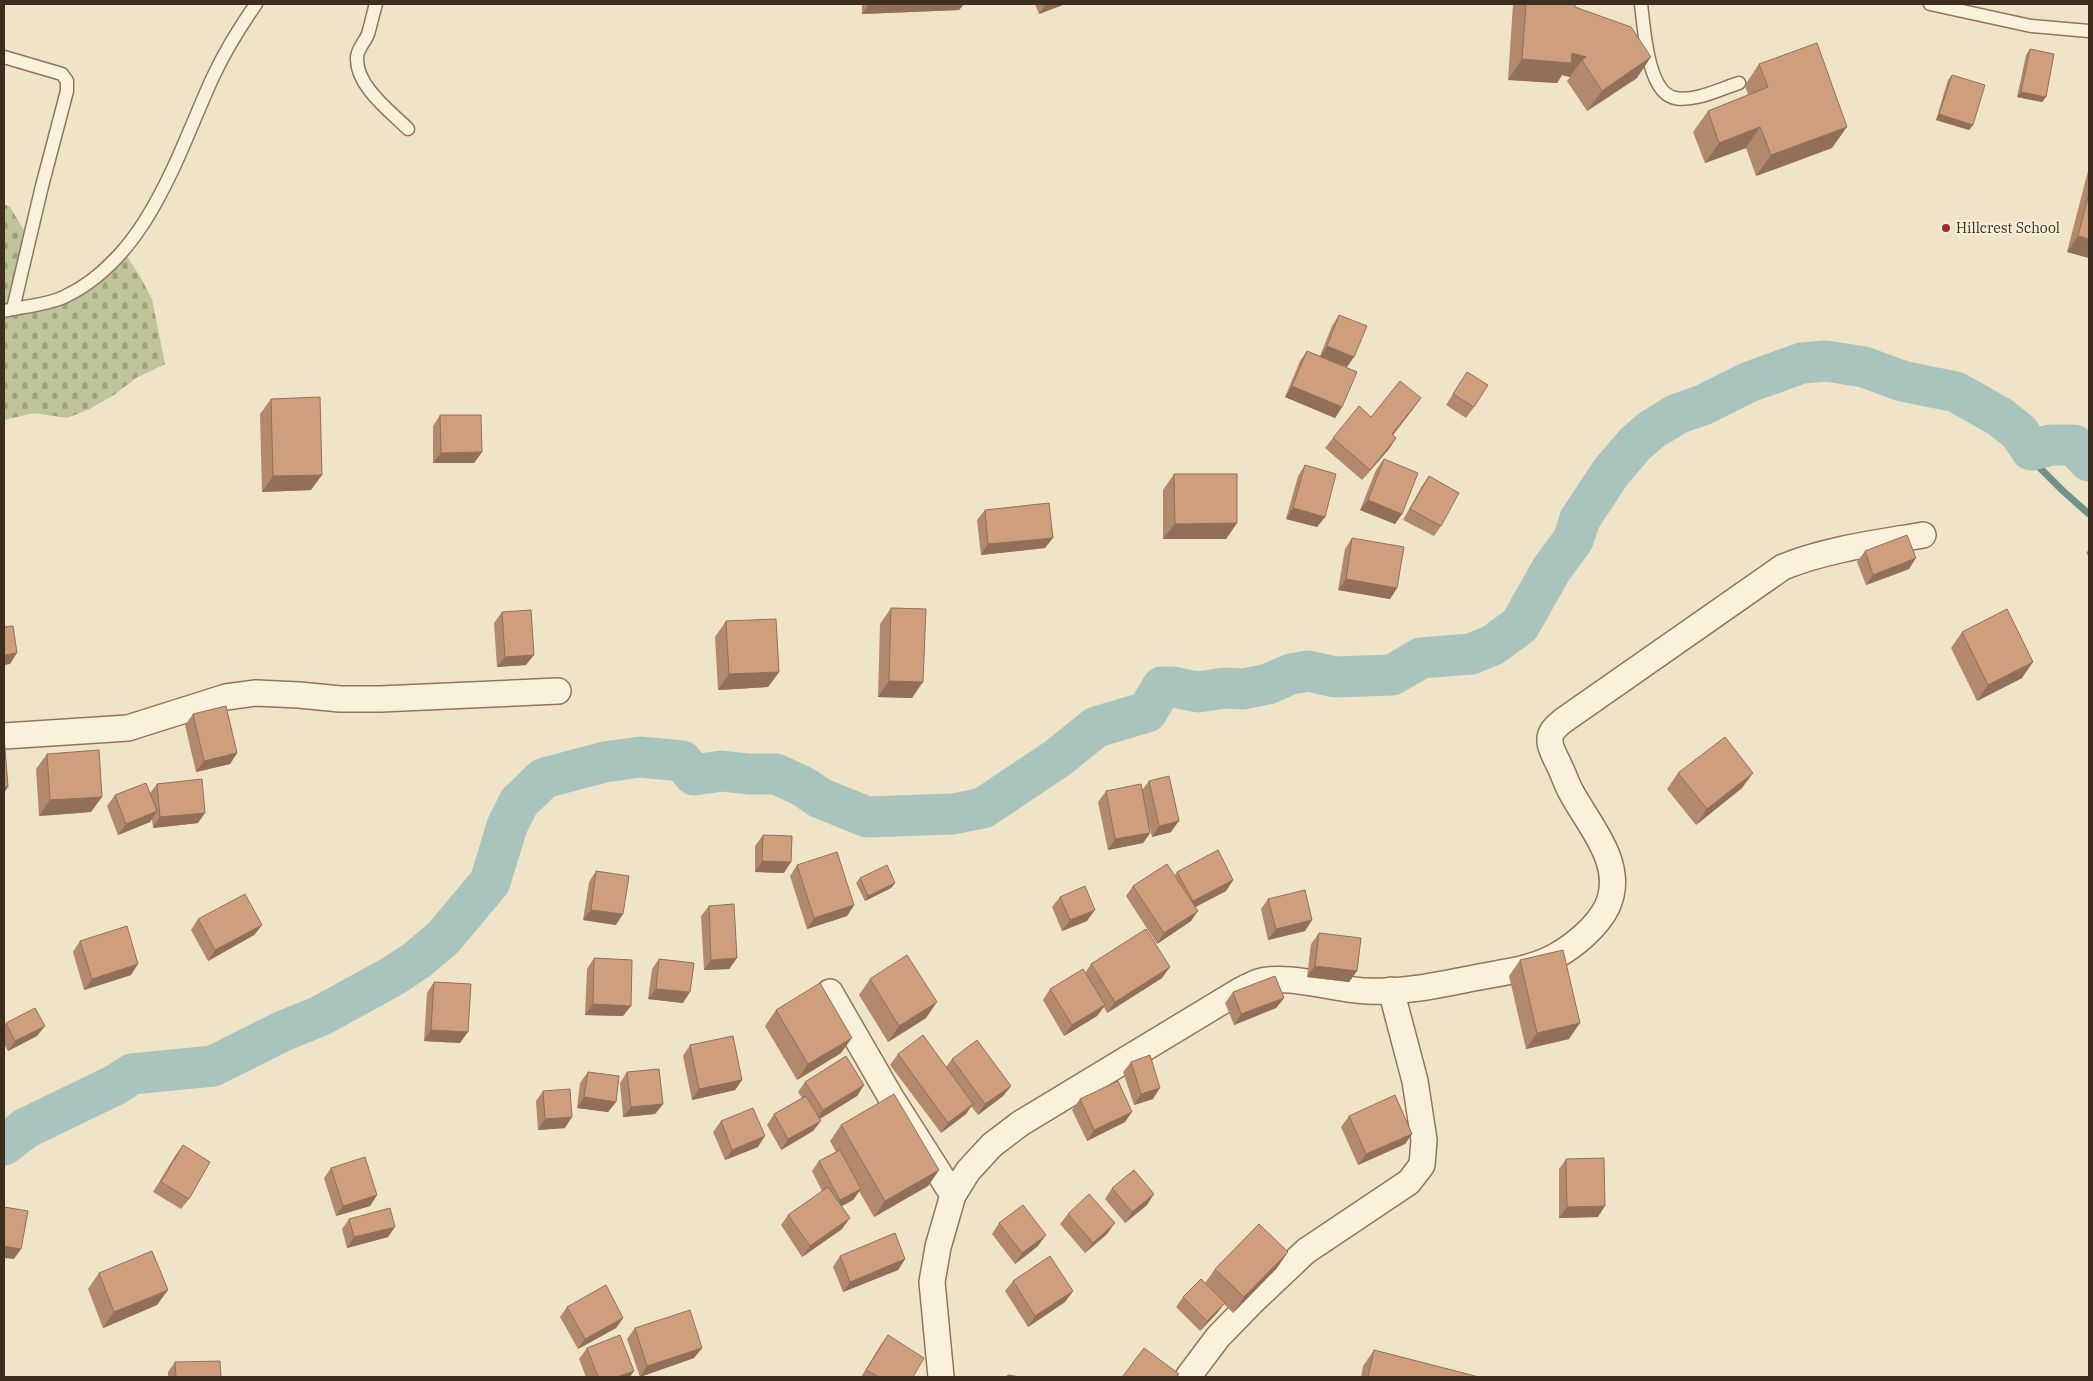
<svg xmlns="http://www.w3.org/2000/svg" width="2093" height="1381" viewBox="0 0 2093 1381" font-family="'IBM Plex Serif',serif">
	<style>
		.cemetery { fill: url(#cemetery-stones) }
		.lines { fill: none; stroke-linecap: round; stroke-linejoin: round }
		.stream { stroke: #6f938a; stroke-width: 7 }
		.river { stroke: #a9c4bc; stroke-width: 41 }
		.service-casing { stroke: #8d765c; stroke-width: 15 }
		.minor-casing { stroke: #8d765c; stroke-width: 28 }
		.service { stroke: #faf1dc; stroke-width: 12 }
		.minor { stroke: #faf1dc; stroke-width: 25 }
		.wall { fill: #b2896c }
		.shaded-wall { fill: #916f58 }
		.building { fill: #cf9f7d; stroke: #916f58 }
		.poi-dot { fill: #9e2a2b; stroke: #f7eed8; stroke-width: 2 }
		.labels { text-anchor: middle; stroke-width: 4; stroke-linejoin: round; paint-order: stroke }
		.poi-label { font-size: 14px; fill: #3d2e20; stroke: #f7eed8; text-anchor: start }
	</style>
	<defs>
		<pattern id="cemetery-stones" width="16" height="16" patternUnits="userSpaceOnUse" patternTransform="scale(1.25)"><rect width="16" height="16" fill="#bfc49a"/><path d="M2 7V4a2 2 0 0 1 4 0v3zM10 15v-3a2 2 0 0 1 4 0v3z" fill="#9ca07d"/></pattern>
	</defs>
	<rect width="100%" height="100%" fill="#f0e4c8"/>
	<polygon class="cemetery" points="4,204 10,207 28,237 17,282 24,302 46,299 87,276 119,244 141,278 152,299 165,364 136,378 114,395 88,410 67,418 34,413 4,420"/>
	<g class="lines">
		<polyline class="stream" points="2031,450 2033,461 2063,491 2089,514"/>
		<polyline class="river" points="4,1145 26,1128 115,1085 132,1074 213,1066 283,1031 320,1016 393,976 417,960 443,938 490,882 507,826 519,802 544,778 605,762 640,757 682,761 694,775 722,771 749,774 776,774 804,787 820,798 867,817 953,814 983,808 1059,757 1096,727 1147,712 1162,687 1173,687 1198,692 1225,688 1243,689 1268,684 1291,674 1308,671 1335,677 1392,675 1421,658 1471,654 1493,645 1520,625 1551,570 1573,540 1580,519 1611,472 1635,444 1651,430 1677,414 1703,405 1749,382 1802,363 1826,361 1864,367 1902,381 1956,392 2000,417 2019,432 2031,450 2051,445 2074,445 2089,461"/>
		<defs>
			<g id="service">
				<path d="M376,4C373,14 371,24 368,34C365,42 357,49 357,58C356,86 390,111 408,129"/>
				<path d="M1641,4C1644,26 1647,93 1675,98C1695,102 1720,89 1739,83"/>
				<polyline points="1930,4 2031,26 2089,31"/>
				<polyline points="4,57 62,74 67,81 67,91 42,186 13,309 4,311"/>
				<path d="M13,309C30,306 48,304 64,297C147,258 177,156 212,79C224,53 240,27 256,4"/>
			</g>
			<g id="minor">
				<polyline points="4,736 128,728 226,697 256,693 299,695 340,699 380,699 558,691"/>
				<polyline points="830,992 890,1096 953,1195"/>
				<path d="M941,1377L932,1282L938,1247L953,1195L968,1171L992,1145L1021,1123L1241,990C1246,988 1252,984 1258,982C1286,973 1337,990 1367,991C1405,993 1443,984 1479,977C1505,972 1533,969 1556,956C1575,945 1597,927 1607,907C1627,864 1588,825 1570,790C1566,782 1563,773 1559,765C1556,758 1550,749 1550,741C1549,731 1558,725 1564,720L1783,567C1828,549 1876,543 1923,535"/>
				<polyline points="1188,1377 1218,1337 1252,1302 1306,1251 1409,1182 1422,1165 1424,1140 1415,1081 1391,990"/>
			</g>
		</defs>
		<use href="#service" class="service-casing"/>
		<use href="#minor" class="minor-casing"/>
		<use href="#service" class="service"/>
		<use href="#minor" class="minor"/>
	</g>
	<g class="wall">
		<polygon points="862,4 964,4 959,10 862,14"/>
		<polygon points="1035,4 1065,4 1039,14"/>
		<polygon points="1513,4 1575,4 1575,7 1637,78 1587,111 1567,81 1570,77 1562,75 1557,83 1508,80"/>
		<polygon points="2030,49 2046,97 2042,102 2017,97 2026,55"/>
		<polygon points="1759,64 1832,148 1756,176 1746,148 1705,163 1693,132 1708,111 1748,95 1745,85"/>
		<polygon points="1952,75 1973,125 1969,130 1936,120 1948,80"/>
		<polygon points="2089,167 2089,258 2067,252"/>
		<polygon points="1339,315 1347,367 1324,358 1342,407 1335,418 1285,397 1300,361 1307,351 1320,356 1332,326"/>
		<polygon points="1467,372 1474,407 1466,418 1446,405"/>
		<polygon points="271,399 311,490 262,492 260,414"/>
		<polygon points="1413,409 1393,435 1396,438 1389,449 1362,480 1325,448 1333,438 1371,417"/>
		<polygon points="440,415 482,452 474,463 433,463 433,426"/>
		<polygon points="1384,459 1402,514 1395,524 1360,510 1376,470"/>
		<polygon points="1305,465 1325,517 1317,527 1286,519 1298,476"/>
		<polygon points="1174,474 1237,523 1226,539 1163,539 1163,490"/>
		<polygon points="1429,476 1441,526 1434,536 1403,520 1422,486"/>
		<polygon points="985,510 1045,548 981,555 977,520"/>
		<polygon points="1352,538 1397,588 1390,599 1338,590 1345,549"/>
		<polygon points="2089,549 2089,557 2086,553"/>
		<polygon points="1865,551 1909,569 1866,585 1857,562"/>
		<polygon points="891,608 912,698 878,697 880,624"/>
		<polygon points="502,612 526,665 497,667 494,623"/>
		<polygon points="726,621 779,672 768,687 718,690 715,637"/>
		<polygon points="1962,632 2022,678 1977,701 1951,648"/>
		<polygon points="193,714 237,753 230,764 196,772 185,725"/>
		<polygon points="47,754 91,812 39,816 36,769"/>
		<polygon points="1678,773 1742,788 1696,825 1667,789"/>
		<polygon points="1149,781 1171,832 1152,837 1149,824 1150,833 1143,843 1108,850 1098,802 1106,791 1142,790"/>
		<polygon points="157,784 198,823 153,828 152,819 150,822 118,835 107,806 115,795 150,793"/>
		<polygon points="763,835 784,873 755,872 755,846"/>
		<polygon points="797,865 854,905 847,916 807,929 790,876"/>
		<polygon points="596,871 616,925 583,920 589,882"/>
		<polygon points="1177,872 1233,880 1226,891 1195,907 1191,921 1157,944 1126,896 1133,886 1175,875"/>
		<polygon points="860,878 895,883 891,888 865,901 856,883"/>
		<polygon points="1060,897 1087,921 1062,931 1052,907"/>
		<polygon points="1268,899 1312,920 1305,931 1268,940 1261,909"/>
		<polygon points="709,906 737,958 729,969 704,970 701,916"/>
		<polygon points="198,919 262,925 254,935 208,961 191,930"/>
		<polygon points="1319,933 1357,971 1349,982 1307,977 1311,944"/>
		<polygon points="80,941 131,975 84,990 73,952"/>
		<polygon points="594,958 623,1016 585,1015 587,969"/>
		<polygon points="659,959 683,1003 648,999 652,969"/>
		<polygon points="1520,960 1569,1039 1526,1049 1509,976"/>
		<polygon points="1091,964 1162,978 1107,1013 1104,1007 1097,1016 1064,1036 1043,1000 1050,989 1085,973"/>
		<polygon points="870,979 926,1018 888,1042 859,995"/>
		<polygon points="434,982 460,1043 424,1041 427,993"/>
		<polygon points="1233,992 1284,998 1276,1008 1234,1025 1225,1003"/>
		<polygon points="776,1010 841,1053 797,1080 765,1026"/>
		<polygon points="6,1023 37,1036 8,1051 4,1044 4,1026"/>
		<polygon points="690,1045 742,1080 735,1090 692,1100 683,1056"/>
		<polygon points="898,1054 946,1067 952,1059 1011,1086 1003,1096 978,1115 971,1106 966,1114 941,1133 890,1065"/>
		<polygon points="1131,1062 1153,1099 1134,1105 1123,1072"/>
		<polygon points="588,1072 616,1102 608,1112 577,1108 580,1083"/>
		<polygon points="627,1072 663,1104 655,1114 623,1117 620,1083"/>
		<polygon points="805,1082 864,1085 857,1096 820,1119 813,1131 781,1150 767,1125 774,1114 802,1098 798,1092"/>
		<polygon points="543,1091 565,1128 538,1130 536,1101"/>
		<polygon points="1080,1099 1125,1122 1087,1141 1072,1110"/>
		<polygon points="1349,1116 1412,1134 1405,1144 1358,1165 1341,1127"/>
		<polygon points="721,1121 758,1147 725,1160 713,1132"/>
		<polygon points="841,1125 939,1170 928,1186 874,1217 859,1191 853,1200 841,1206 842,1229 802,1257 781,1225 788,1215 822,1191 812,1171 819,1161 836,1152 830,1141"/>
		<polygon points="183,1145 189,1199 181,1209 153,1192 175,1156"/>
		<polygon points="1566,1159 1598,1217 1559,1218 1559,1169"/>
		<polygon points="331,1168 377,1195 370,1206 336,1216 324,1178"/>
		<polygon points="1112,1188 1147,1205 1125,1223 1105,1199"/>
		<polygon points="1068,1214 1107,1234 1085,1253 1060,1224"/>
		<polygon points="349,1219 388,1237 347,1248 342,1229"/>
		<polygon points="999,1223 1038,1246 1015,1264 992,1234"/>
		<polygon points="840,1256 905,1259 898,1270 843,1292 833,1267"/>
		<polygon points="1277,1268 1233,1313 1224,1304 1217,1313 1200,1331 1176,1307 1183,1297 1205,1283 1215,1269"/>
		<polygon points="99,1273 157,1305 103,1328 88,1289"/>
		<polygon points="1013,1281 1073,1291 1065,1302 1028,1327 1005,1291"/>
		<polygon points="567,1307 623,1318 616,1328 578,1349 560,1317"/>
		<polygon points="635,1328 702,1348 694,1358 640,1377 627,1339"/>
		<polygon points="888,1335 913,1377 861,1377 880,1346"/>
		<polygon points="587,1348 630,1377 586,1377 579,1359"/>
		<polygon points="1374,1350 1479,1377 1361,1377 1363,1366"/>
		<polygon points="175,1362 221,1377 168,1377 168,1372"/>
	</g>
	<g class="shaded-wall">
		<polygon points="869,4 964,4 959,10 862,14"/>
		<polygon points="1046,4 1065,4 1039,14"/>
		<polygon points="1572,53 1586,57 1582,60 1570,77 1562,75 1557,83 1508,80 1522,59"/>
		<polygon points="1651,57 1637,78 1587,111 1602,91"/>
		<polygon points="2021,92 2046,97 2042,102 2017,97"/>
		<polygon points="1939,114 1973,125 1969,130 1936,120"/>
		<polygon points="1760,127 1746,148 1705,163 1719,143"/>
		<polygon points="1847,127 1832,148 1756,176 1771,155"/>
		<polygon points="2078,236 2089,239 2089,258 2067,252"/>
		<polygon points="1327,346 1354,357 1347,367 1320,357"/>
		<polygon points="1292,386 1342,407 1335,418 1285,397"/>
		<polygon points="1421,398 1413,409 1385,445 1392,434"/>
		<polygon points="1396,438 1389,449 1362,480 1370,470"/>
		<polygon points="482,452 474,463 433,463 441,453"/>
		<polygon points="322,475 311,490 262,492 273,476"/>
		<polygon points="1368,500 1402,514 1395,524 1360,510"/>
		<polygon points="1293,508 1325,517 1317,527 1286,519"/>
		<polygon points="1237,523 1226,539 1163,539 1175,524"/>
		<polygon points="1053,538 1045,548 981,555 988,544"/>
		<polygon points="1916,558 1909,569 1866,585 1873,575"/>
		<polygon points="1346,579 1397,588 1390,599 1338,590"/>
		<polygon points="17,653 10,664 4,665 4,655"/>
		<polygon points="534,655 526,665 497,667 505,657"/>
		<polygon points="2033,662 2022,678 1977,701 1988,685"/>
		<polygon points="779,672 768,687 718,690 729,674"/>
		<polygon points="889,681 923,682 912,698 878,697"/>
		<polygon points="237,753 230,764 196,772 204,761"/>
		<polygon points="1753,773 1742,788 1696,825 1707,809"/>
		<polygon points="4,787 8,787 4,793"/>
		<polygon points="102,797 91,812 39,816 50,800"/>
		<polygon points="157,811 150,822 118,835 126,824"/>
		<polygon points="205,813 198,823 153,828 160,817"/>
		<polygon points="1179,821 1171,832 1152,837 1159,826"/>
		<polygon points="1150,833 1143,843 1108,850 1115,839"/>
		<polygon points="762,861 791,862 784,873 755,872"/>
		<polygon points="1233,880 1226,891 1186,912 1193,901"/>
		<polygon points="895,883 891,888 865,901 868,896"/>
		<polygon points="854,905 847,916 807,929 814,918"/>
		<polygon points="591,910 623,914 616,925 583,920"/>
		<polygon points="1095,910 1087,921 1062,931 1070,920"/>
		<polygon points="1198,911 1191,921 1157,944 1164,933"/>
		<polygon points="1312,920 1305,931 1268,940 1276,929"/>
		<polygon points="262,925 254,935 208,961 215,950"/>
		<polygon points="737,958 729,969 704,970 711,960"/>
		<polygon points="138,964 131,975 84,990 92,979"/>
		<polygon points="1315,966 1357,971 1349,982 1307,977"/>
		<polygon points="1170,967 1162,978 1107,1013 1115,1002"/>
		<polygon points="656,989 690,992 683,1003 648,999"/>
		<polygon points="1284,998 1276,1008 1234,1025 1241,1014"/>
		<polygon points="937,1002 926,1018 888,1042 899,1026"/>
		<polygon points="593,1004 631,1006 623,1016 585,1015"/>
		<polygon points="1105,1005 1097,1016 1064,1036 1072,1025"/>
		<polygon points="1580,1023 1569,1039 1526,1049 1537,1033"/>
		<polygon points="45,1026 37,1036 8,1051 15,1041"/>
		<polygon points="431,1030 468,1032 460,1043 424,1041"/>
		<polygon points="852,1038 841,1053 797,1080 808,1064"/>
		<polygon points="742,1080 735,1090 692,1100 699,1089"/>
		<polygon points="864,1085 857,1096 816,1121 823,1110"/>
		<polygon points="1011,1086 1003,1096 978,1115 985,1104"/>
		<polygon points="1160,1088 1153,1099 1134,1105 1141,1094"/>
		<polygon points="584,1097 616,1102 608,1112 577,1108"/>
		<polygon points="663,1104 655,1114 623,1117 631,1107"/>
		<polygon points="973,1104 966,1114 941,1133 948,1123"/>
		<polygon points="1132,1112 1125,1122 1087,1141 1094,1130"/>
		<polygon points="572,1117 565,1128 538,1130 545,1119"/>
		<polygon points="821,1121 813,1131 781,1150 788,1139"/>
		<polygon points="1412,1134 1405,1144 1358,1165 1366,1154"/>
		<polygon points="765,1136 758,1147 725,1160 732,1150"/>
		<polygon points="939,1170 928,1186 874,1217 885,1201"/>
		<polygon points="861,1189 853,1200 833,1211 840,1200"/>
		<polygon points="1154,1194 1147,1205 1125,1223 1132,1212"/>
		<polygon points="377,1195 370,1206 336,1216 343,1206"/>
		<polygon points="1605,1206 1598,1217 1559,1218 1567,1207"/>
		<polygon points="850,1218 842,1229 802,1257 810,1246"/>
		<polygon points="1115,1223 1107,1234 1085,1253 1093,1243"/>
		<polygon points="395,1227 388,1237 347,1248 354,1237"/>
		<polygon points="1046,1235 1038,1246 1015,1264 1022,1253"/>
		<polygon points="4,1246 21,1249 14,1259 4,1258"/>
		<polygon points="1288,1252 1277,1268 1233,1313 1244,1297"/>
		<polygon points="905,1259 898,1270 843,1292 850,1282"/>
		<polygon points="168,1290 157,1305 103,1328 114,1312"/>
		<polygon points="1073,1291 1065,1302 1028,1327 1035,1316"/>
		<polygon points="1225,1303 1217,1313 1200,1331 1207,1321"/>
		<polygon points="623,1318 616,1328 578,1349 585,1339"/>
		<polygon points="702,1348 694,1358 640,1377 647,1366"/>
		<polygon points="634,1371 630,1377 617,1377"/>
	</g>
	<g class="building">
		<polygon points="1526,4 1575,4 1575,7 1631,27 1651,57 1602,91 1582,60 1586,57 1572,53 1571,63 1522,59"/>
		<polygon points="1817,43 1847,127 1771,155 1760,127 1719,143 1708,111 1768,87 1759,64"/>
		<polygon points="2030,49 2054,54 2046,97 2021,92"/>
		<polygon points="1952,75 1985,85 1973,125 1939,114"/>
		<polygon points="2089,193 2089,239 2078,236"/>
		<polygon points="1339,315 1367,326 1354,357 1327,346"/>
		<polygon points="1307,351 1357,372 1342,407 1292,386"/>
		<polygon points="1467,372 1488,385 1474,407 1453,394"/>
		<polygon points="1400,381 1421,398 1392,434 1396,438 1370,470 1333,438 1359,406 1371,417"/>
		<polygon points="320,397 322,475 273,476 271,399"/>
		<polygon points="440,415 481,415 482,452 441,453"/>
		<polygon points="1384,459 1418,473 1402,514 1368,500"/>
		<polygon points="1305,465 1336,474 1325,517 1293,508"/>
		<polygon points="1174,474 1237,474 1237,523 1175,524"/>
		<polygon points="1429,476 1459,493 1441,526 1410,509"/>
		<polygon points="1049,503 1053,538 988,544 985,510"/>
		<polygon points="1907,535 1916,558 1873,575 1865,551"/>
		<polygon points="1352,538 1404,547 1397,588 1346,579"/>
		<polygon points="891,608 926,609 923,682 889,681"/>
		<polygon points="2007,609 2033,662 1988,685 1962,632"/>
		<polygon points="531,610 534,655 505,657 502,612"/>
		<polygon points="776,619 779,672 729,674 726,621"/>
		<polygon points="13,626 17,653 4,655 4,627"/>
		<polygon points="226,706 237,753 204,761 193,714"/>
		<polygon points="4,736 8,787 4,787"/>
		<polygon points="1725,737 1753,773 1707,809 1678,773"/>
		<polygon points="99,750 102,797 50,800 47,754"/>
		<polygon points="1169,776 1179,821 1159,826 1149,781"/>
		<polygon points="202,779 205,813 160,817 157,784"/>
		<polygon points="146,783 157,811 126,824 115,795"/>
		<polygon points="1141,784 1150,833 1115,839 1106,791"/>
		<polygon points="763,835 792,836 791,862 762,861"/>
		<polygon points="1218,850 1233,880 1193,901 1177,872"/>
		<polygon points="837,852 854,905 814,918 797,865"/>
		<polygon points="1167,864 1198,911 1164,933 1133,886"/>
		<polygon points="887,865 895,883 868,896 860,878"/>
		<polygon points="596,871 629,876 623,914 591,910"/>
		<polygon points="1085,886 1095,910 1070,920 1060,897"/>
		<polygon points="1305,890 1312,920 1276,929 1268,899"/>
		<polygon points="245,894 262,925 215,950 198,919"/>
		<polygon points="734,904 737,958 711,960 709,906"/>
		<polygon points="127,926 138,964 92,979 80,941"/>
		<polygon points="1146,929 1170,967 1115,1002 1091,964"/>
		<polygon points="1319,933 1361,938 1357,971 1315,966"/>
		<polygon points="1563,950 1580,1023 1537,1033 1520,960"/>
		<polygon points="907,955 937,1002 899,1026 870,979"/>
		<polygon points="594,958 632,960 631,1006 593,1004"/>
		<polygon points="659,959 694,963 690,992 656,989"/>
		<polygon points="1083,969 1105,1005 1072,1025 1050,989"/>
		<polygon points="1275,976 1284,998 1241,1014 1233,992"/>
		<polygon points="434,982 471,984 468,1032 431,1030"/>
		<polygon points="820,983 852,1038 808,1064 776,1010"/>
		<polygon points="35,1008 45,1026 15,1041 6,1023"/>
		<polygon points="923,1035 973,1104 948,1123 898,1054"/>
		<polygon points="733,1036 742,1080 699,1089 690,1045"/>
		<polygon points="977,1040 1011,1086 985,1104 952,1059"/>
		<polygon points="1150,1055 1160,1088 1141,1094 1131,1062"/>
		<polygon points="846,1056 864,1085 823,1110 805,1082"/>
		<polygon points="659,1069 663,1104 631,1107 627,1072"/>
		<polygon points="588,1072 619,1076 616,1102 584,1097"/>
		<polygon points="1118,1081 1132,1112 1094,1130 1080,1099"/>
		<polygon points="570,1089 572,1117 545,1119 543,1091"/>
		<polygon points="894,1094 939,1170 885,1201 841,1125"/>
		<polygon points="1395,1095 1412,1134 1366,1154 1349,1116"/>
		<polygon points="806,1096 821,1121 788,1139 774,1114"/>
		<polygon points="753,1108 765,1136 732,1150 721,1121"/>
		<polygon points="183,1145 210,1162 189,1199 161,1182"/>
		<polygon points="840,1150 861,1189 840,1200 819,1161"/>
		<polygon points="365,1157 377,1195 343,1206 331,1168"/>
		<polygon points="1604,1158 1605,1206 1567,1207 1566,1159"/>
		<polygon points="1134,1170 1154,1194 1132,1212 1112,1188"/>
		<polygon points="828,1187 850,1218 810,1246 788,1215"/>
		<polygon points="1089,1194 1115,1223 1093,1243 1068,1214"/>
		<polygon points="1023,1205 1046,1235 1022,1253 999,1223"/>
		<polygon points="4,1207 28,1211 21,1249 4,1246"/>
		<polygon points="390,1208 395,1227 354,1237 349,1219"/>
		<polygon points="1259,1224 1288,1252 1244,1297 1215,1269"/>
		<polygon points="895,1233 905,1259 850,1282 840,1256"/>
		<polygon points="152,1251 168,1290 114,1312 99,1273"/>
		<polygon points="1050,1256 1073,1291 1035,1316 1013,1281"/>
		<polygon points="1201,1279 1225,1303 1207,1321 1183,1297"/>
		<polygon points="606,1285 623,1318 585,1339 567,1307"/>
		<polygon points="690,1310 702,1348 647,1366 635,1328"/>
		<polygon points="620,1335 634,1371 617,1377 598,1377 587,1348"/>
		<polygon points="888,1335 924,1358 913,1377 879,1377 866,1370"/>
		<polygon points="1144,1348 1179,1374 1176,1377 1125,1377 1123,1376"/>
		<polygon points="1374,1350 1479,1377 1368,1377"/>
		<polygon points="220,1361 221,1377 176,1377 175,1362"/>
		<polygon points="1008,1375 1020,1377 1007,1377"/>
	</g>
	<circle class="poi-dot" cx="1946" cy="228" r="5"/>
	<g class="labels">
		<g class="poi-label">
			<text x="1956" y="233">Hillcrest School</text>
		</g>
	</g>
	<rect width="2093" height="1381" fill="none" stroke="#3d2e20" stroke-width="10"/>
</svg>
